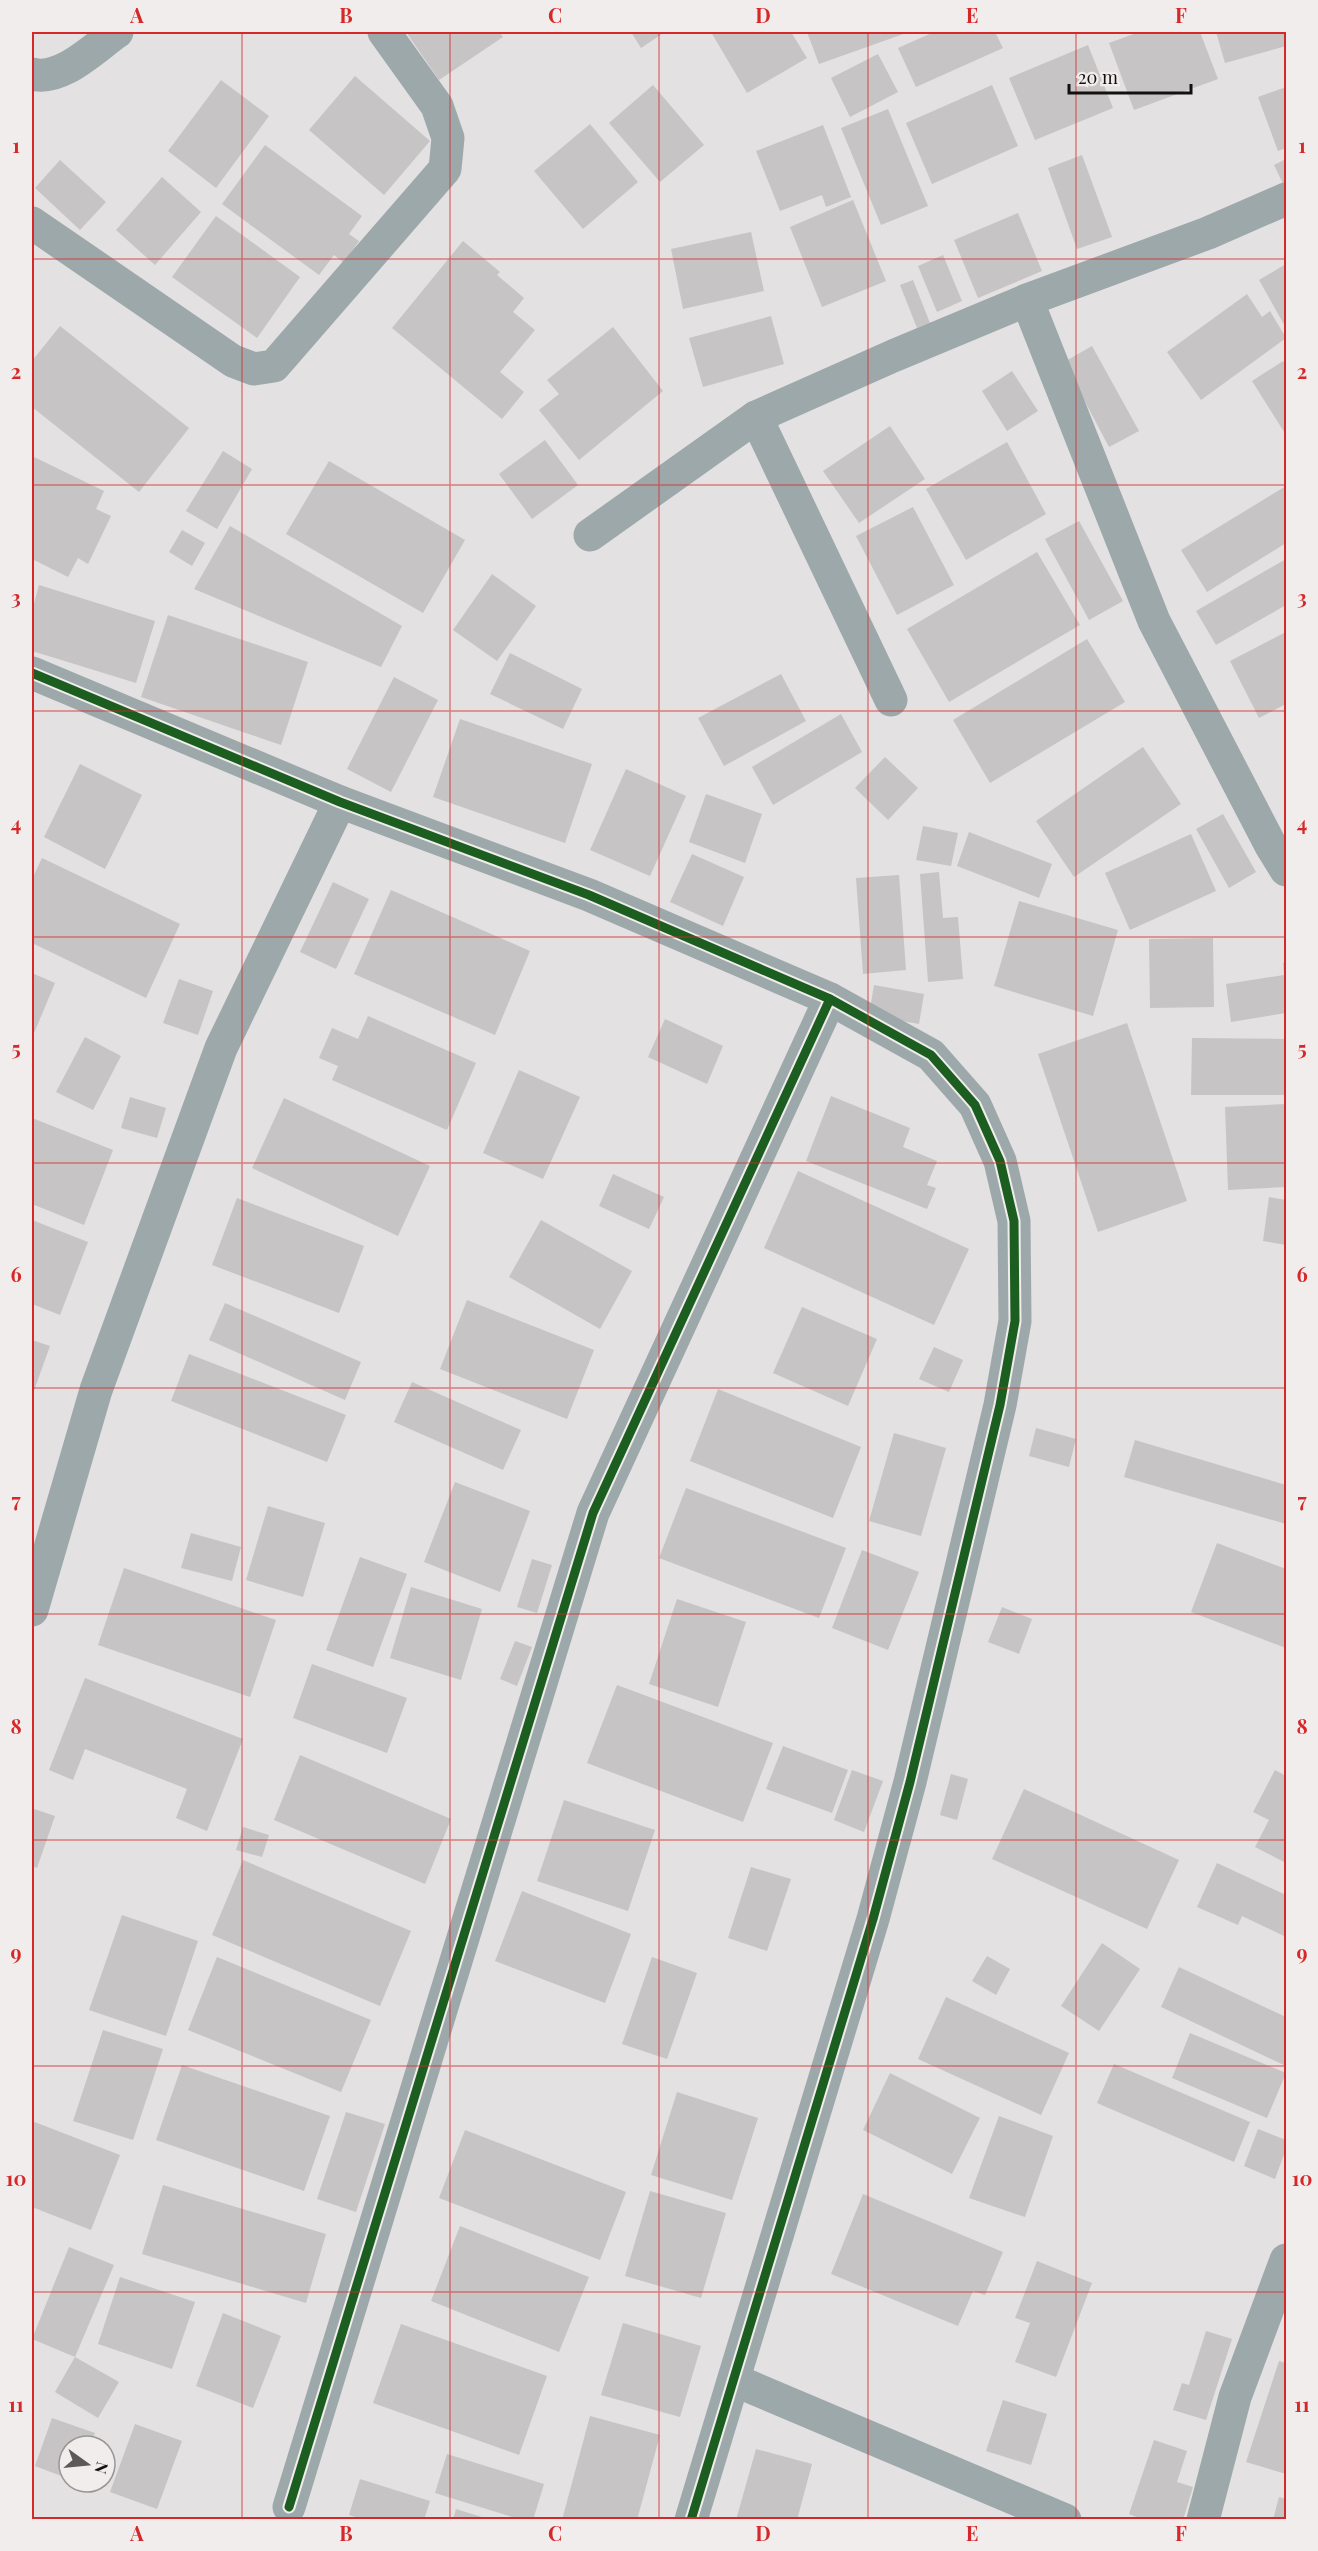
<svg xmlns="http://www.w3.org/2000/svg" width="1318" height="2551" viewBox="0 0 1318 2551" font-family="'Playfair Display',serif">
	<style>
		.building { fill: #c6c4c4 }
		.lines { fill: none; stroke-linecap: round; stroke-linejoin: round }
		.street { stroke: #9da8ab; stroke-width: 33 }
		.cycleway-casing { stroke: #f1eded; stroke-width: 13 }
		.cycleway { stroke: #1b5e20; stroke-width: 9 }
		.grid { fill: none; stroke: #d62828; stroke-width: 1.5; stroke-opacity: 0.55 }
		.neatline { fill: none; stroke: #d62828; stroke-width: 2 }
		.grid-label { font-size: 20px; text-anchor: middle; font-weight: bold; fill: #d62828 }
	</style>
	<rect width="100%" height="100%" fill="#e3e1e1"/>
	<g class="building">
		<polygon points="406,32 499,32 503,37 439,80"/>
		<polygon points="631,32 665,32 641,48"/>
		<polygon points="711,32 791,32 807,58 747,93"/>
		<polygon points="807,32 909,32 819,64"/>
		<polygon points="934,32 995,32 1003,48 916,87 898,48"/>
		<polygon points="1139,32 1200,32 1218,79 1134,110 1109,43"/>
		<polygon points="1216,32 1286,32 1286,46 1225,63"/>
		<polygon points="1088,45 1113,108 1035,140 1009,78"/>
		<polygon points="878,54 898,92 850,117 831,78"/>
		<polygon points="355,76 430,141 384,195 309,130"/>
		<polygon points="221,80 269,116 216,188 168,151"/>
		<polygon points="653,85 704,145 660,182 609,123"/>
		<polygon points="992,85 1018,146 932,184 906,123"/>
		<polygon points="1286,87 1286,148 1278,151 1258,97"/>
		<polygon points="888,109 928,206 881,225 841,128"/>
		<polygon points="590,124 638,182 583,229 534,171"/>
		<polygon points="823,125 851,197 826,207 822,195 780,211 756,151"/>
		<polygon points="265,145 362,216 349,234 359,241 344,263 334,255 319,275 222,204"/>
		<polygon points="1082,155 1112,237 1077,249 1048,168"/>
		<polygon points="1286,159 1286,190 1274,165"/>
		<polygon points="60,160 106,202 80,230 35,188"/>
		<polygon points="162,177 201,212 155,265 116,230"/>
		<polygon points="853,200 886,281 822,307 790,227"/>
		<polygon points="1018,213 1042,271 978,298 954,240"/>
		<polygon points="216,216 300,277 257,338 172,277"/>
		<polygon points="751,232 764,291 683,309 671,249"/>
		<polygon points="463,241 500,272 497,275 524,298 513,312 535,330 500,372 524,392 502,419 392,328"/>
		<polygon points="943,255 962,301 937,312 918,266"/>
		<polygon points="1286,264 1286,328 1259,280"/>
		<polygon points="913,280 930,323 917,328 900,285"/>
		<polygon points="1247,294 1262,317 1270,311 1286,338 1201,400 1167,352"/>
		<polygon points="771,316 784,364 703,387 689,338"/>
		<polygon points="60,326 189,428 139,492 32,407 32,361"/>
		<polygon points="613,327 663,391 579,460 539,410 559,394 547,380"/>
		<polygon points="1092,346 1139,431 1109,447 1064,362"/>
		<polygon points="1283,361 1286,366 1286,435 1252,381"/>
		<polygon points="1012,371 1038,411 1007,431 982,391"/>
		<polygon points="890,426 925,479 859,523 823,471"/>
		<polygon points="545,440 578,485 532,519 499,474"/>
		<polygon points="1007,442 1046,514 966,560 926,489"/>
		<polygon points="223,451 252,469 217,529 186,511"/>
		<polygon points="32,456 104,491 96,509 111,516 88,564 78,558 68,577 32,559"/>
		<polygon points="329,461 465,540 423,613 286,534"/>
		<polygon points="1286,486 1286,543 1207,592 1181,550"/>
		<polygon points="913,507 954,585 897,615 856,536"/>
		<polygon points="1079,521 1123,601 1089,620 1045,539"/>
		<polygon points="230,526 402,626 381,667 194,589"/>
		<polygon points="182,530 205,543 192,566 169,552"/>
		<polygon points="1037,552 1080,625 949,702 907,629"/>
		<polygon points="1286,559 1286,605 1216,645 1196,611"/>
		<polygon points="492,574 536,606 497,661 453,630"/>
		<polygon points="39,585 155,621 136,683 32,651 32,611"/>
		<polygon points="168,615 308,662 281,745 141,697"/>
		<polygon points="1286,632 1286,704 1259,718 1230,661"/>
		<polygon points="1087,639 1125,702 990,783 953,720"/>
		<polygon points="510,653 582,689 563,729 490,694"/>
		<polygon points="781,674 806,721 724,766 698,718"/>
		<polygon points="394,677 438,700 391,792 347,769"/>
		<polygon points="841,714 862,752 773,805 752,767"/>
		<polygon points="460,719 592,764 565,843 433,797"/>
		<polygon points="1143,747 1181,804 1074,877 1036,821"/>
		<polygon points="885,757 918,788 888,820 855,788"/>
		<polygon points="80,764 142,795 105,869 44,837"/>
		<polygon points="626,769 686,796 650,876 590,850"/>
		<polygon points="706,794 762,814 745,863 689,842"/>
		<polygon points="1223,814 1256,872 1229,888 1196,829"/>
		<polygon points="923,826 958,833 951,866 916,860"/>
		<polygon points="969,832 1052,864 1039,898 957,866"/>
		<polygon points="1191,834 1216,891 1130,930 1105,873"/>
		<polygon points="692,854 744,877 723,926 670,902"/>
		<polygon points="42,858 180,924 146,998 32,943 32,879"/>
		<polygon points="939,872 943,918 958,917 963,979 928,982 920,874"/>
		<polygon points="899,875 906,970 863,974 856,878"/>
		<polygon points="333,882 369,899 336,969 300,952"/>
		<polygon points="391,890 530,951 495,1035 354,974"/>
		<polygon points="1019,901 1118,930 1093,1016 994,986"/>
		<polygon points="1213,938 1214,1007 1150,1008 1149,939"/>
		<polygon points="1283,963 1286,963 1286,1013 1231,1022 1226,984 1284,975"/>
		<polygon points="32,973 55,983 32,1038"/>
		<polygon points="179,979 213,991 198,1035 163,1023"/>
		<polygon points="874,985 924,994 919,1024 869,1015"/>
		<polygon points="368,1016 476,1063 447,1130 332,1080 338,1066 319,1058 332,1028 358,1039"/>
		<polygon points="665,1019 723,1046 707,1084 648,1057"/>
		<polygon points="1127,1023 1187,1201 1098,1232 1038,1054"/>
		<polygon points="85,1037 121,1056 93,1110 56,1092"/>
		<polygon points="1192,1038 1286,1039 1286,1095 1191,1095"/>
		<polygon points="519,1070 580,1097 543,1179 483,1153"/>
		<polygon points="831,1096 910,1128 903,1147 937,1161 927,1185 936,1188 927,1209 806,1161"/>
		<polygon points="130,1097 166,1108 157,1138 121,1128"/>
		<polygon points="284,1098 430,1166 398,1236 252,1168"/>
		<polygon points="1286,1104 1286,1187 1228,1190 1225,1107"/>
		<polygon points="32,1118 113,1150 84,1225 32,1204"/>
		<polygon points="798,1171 969,1249 934,1325 764,1248"/>
		<polygon points="613,1174 664,1197 649,1229 599,1206"/>
		<polygon points="1269,1197 1286,1200 1286,1245 1263,1241"/>
		<polygon points="237,1198 364,1246 339,1313 212,1265"/>
		<polygon points="32,1220 88,1242 60,1315 32,1304"/>
		<polygon points="541,1220 632,1271 600,1329 509,1277"/>
		<polygon points="467,1300 594,1350 567,1419 440,1369"/>
		<polygon points="225,1303 361,1362 345,1400 209,1340"/>
		<polygon points="802,1307 877,1339 848,1406 773,1373"/>
		<polygon points="32,1340 50,1346 32,1396"/>
		<polygon points="934,1347 963,1360 949,1392 919,1379"/>
		<polygon points="189,1354 346,1415 327,1462 171,1401"/>
		<polygon points="412,1382 521,1430 503,1470 394,1422"/>
		<polygon points="718,1389 861,1447 833,1518 690,1461"/>
		<polygon points="1036,1428 1076,1439 1069,1467 1029,1456"/>
		<polygon points="894,1433 946,1448 921,1536 869,1521"/>
		<polygon points="1135,1440 1286,1485 1286,1524 1124,1477"/>
		<polygon points="455,1482 530,1511 500,1592 424,1562"/>
		<polygon points="686,1488 846,1548 819,1618 659,1558"/>
		<polygon points="268,1506 325,1523 303,1597 246,1580"/>
		<polygon points="191,1533 241,1547 232,1581 181,1568"/>
		<polygon points="1217,1543 1286,1569 1286,1648 1191,1612"/>
		<polygon points="862,1550 919,1572 888,1650 832,1628"/>
		<polygon points="360,1557 407,1574 373,1667 326,1650"/>
		<polygon points="532,1559 552,1565 537,1613 517,1607"/>
		<polygon points="124,1568 276,1620 250,1697 98,1645"/>
		<polygon points="411,1587 482,1609 461,1680 390,1658"/>
		<polygon points="677,1599 746,1622 718,1707 649,1684"/>
		<polygon points="1002,1607 1032,1619 1019,1654 988,1642"/>
		<polygon points="515,1641 532,1647 517,1686 500,1679"/>
		<polygon points="312,1664 407,1698 387,1753 293,1718"/>
		<polygon points="85,1678 243,1739 207,1831 176,1818 187,1789 85,1749 73,1780 49,1770"/>
		<polygon points="617,1685 773,1743 743,1822 587,1763"/>
		<polygon points="783,1746 848,1770 832,1813 766,1789"/>
		<polygon points="300,1755 451,1819 425,1884 274,1820"/>
		<polygon points="852,1770 883,1781 864,1832 834,1820"/>
		<polygon points="1275,1770 1286,1776 1286,1863 1255,1847 1269,1820 1253,1812"/>
		<polygon points="951,1774 968,1779 957,1820 940,1815"/>
		<polygon points="1024,1789 1179,1860 1147,1929 992,1859"/>
		<polygon points="564,1800 655,1830 628,1911 537,1881"/>
		<polygon points="34,1809 55,1816 37,1868 32,1866 32,1817"/>
		<polygon points="243,1827 269,1835 262,1857 236,1850"/>
		<polygon points="243,1860 411,1931 380,2006 212,1935"/>
		<polygon points="1217,1863 1286,1895 1286,1937 1242,1916 1238,1925 1197,1907"/>
		<polygon points="751,1867 791,1879 767,1951 728,1938"/>
		<polygon points="522,1891 631,1934 605,2003 495,1961"/>
		<polygon points="122,1915 198,1941 166,2036 89,2010"/>
		<polygon points="1102,1943 1140,1969 1099,2031 1061,2006"/>
		<polygon points="987,1956 1010,1969 996,1995 972,1981"/>
		<polygon points="217,1957 371,2020 341,2092 188,2030"/>
		<polygon points="652,1957 697,1973 667,2059 622,2044"/>
		<polygon points="1179,1967 1286,2017 1286,2066 1161,2007"/>
		<polygon points="946,1997 1069,2053 1041,2115 918,2059"/>
		<polygon points="103,2030 163,2049 133,2140 73,2121"/>
		<polygon points="1190,2033 1286,2073 1267,2118 1172,2078"/>
		<polygon points="1114,2064 1250,2122 1234,2162 1097,2103"/>
		<polygon points="182,2065 330,2116 304,2191 156,2140"/>
		<polygon points="890,2073 980,2118 952,2174 863,2130"/>
		<polygon points="677,2092 758,2118 732,2200 651,2175"/>
		<polygon points="346,2112 385,2124 356,2212 317,2199"/>
		<polygon points="999,2116 1053,2136 1025,2217 969,2198"/>
		<polygon points="32,2121 120,2155 91,2230 32,2207"/>
		<polygon points="1258,2129 1286,2140 1286,2149 1275,2179 1244,2166"/>
		<polygon points="465,2130 626,2192 600,2260 439,2198"/>
		<polygon points="163,2185 326,2234 306,2303 142,2254"/>
		<polygon points="650,2191 726,2213 701,2298 625,2276"/>
		<polygon points="863,2194 1003,2252 985,2295 973,2291 958,2326 831,2274"/>
		<polygon points="460,2226 589,2277 559,2352 431,2301"/>
		<polygon points="69,2247 114,2265 75,2357 32,2339"/>
		<polygon points="1037,2261 1092,2283 1056,2377 1015,2362 1030,2323 1015,2318"/>
		<polygon points="120,2277 195,2302 172,2369 98,2344"/>
		<polygon points="223,2313 281,2336 253,2408 196,2386"/>
		<polygon points="623,2323 701,2346 680,2417 601,2395"/>
		<polygon points="401,2324 547,2376 519,2455 373,2403"/>
		<polygon points="1206,2331 1232,2339 1206,2420 1173,2410 1182,2383 1189,2385"/>
		<polygon points="75,2357 119,2382 98,2418 55,2392"/>
		<polygon points="1279,2361 1286,2363 1286,2474 1246,2462"/>
		<polygon points="1003,2400 1047,2414 1031,2465 986,2451"/>
		<polygon points="590,2416 660,2435 637,2520 562,2520"/>
		<polygon points="52,2418 95,2433 90,2446 69,2446 69,2479 35,2466"/>
		<polygon points="135,2424 182,2441 157,2509 110,2492"/>
		<polygon points="1154,2440 1187,2451 1177,2482 1193,2487 1183,2520 1144,2520 1129,2514"/>
		<polygon points="756,2449 812,2464 797,2520 736,2520"/>
		<polygon points="447,2454 544,2484 533,2520 522,2520 435,2493"/>
		<polygon points="360,2479 430,2501 424,2520 365,2520 349,2515"/>
		<polygon points="1279,2497 1286,2499 1286,2520 1273,2520"/>
		<polygon points="456,2509 488,2519 488,2520 453,2520"/>
	</g>
	<g class="lines">
		<g class="street">
			<path d="M32,74C61,82 94,48 117,32"/>
			<polyline points="32,223 233,361 254,369 274,366 445,169 448,138 437,106 384,32"/>
			<polyline points="1027,300 1154,621 1270,844 1286,870"/>
			<polyline points="756,417 891,700"/>
			<polyline points="590,535 756,417 893,356 1027,300 1208,233 1286,199"/>
			<polyline points="32,673 340,802 589,895 830,999 931,1055 975,1105 1000,1161 1014,1221 1015,1321 1000,1405 910,1782 873,1919 691,2520"/>
			<polyline points="32,1610 96,1390 221,1048 340,802"/>
			<polyline points="734,2380 1065,2520"/>
			<polyline points="289,2507 593,1513 830,999"/>
			<polyline points="1203,2520 1235,2397 1286,2260"/>
		</g>
		<defs>
			<g id="cycleway">
				<polyline points="32,673 340,802 589,895 830,999 931,1055 975,1105 1000,1161 1014,1221 1015,1321 1000,1405 910,1782 873,1919 691,2520"/>
				<polyline points="289,2507 593,1513 830,999"/>
			</g>
		</defs>
		<use href="#cycleway" class="cycleway-casing"/>
		<use href="#cycleway" class="cycleway"/>
	</g>
	<path class="grid" d="M242,32V2520M450,32V2520M659,32V2520M868,32V2520M1076,32V2520M32,259H1286M32,485H1286M32,711H1286M32,937H1286M32,1163H1286M32,1388H1286M32,1614H1286M32,1840H1286M32,2066H1286M32,2292H1286"/>
	<rect width="1318" height="2551" fill="none" stroke="#f1eded" stroke-width="66"/>
	<g transform="translate(87 2464) rotate(105)"><circle r="28" fill="#f1eded" stroke="#989595" stroke-width="1.5"/>
	<path d="M0-4.5L10 22L0 15L-10 22Z" fill="#5b5a59"/>
	<text y="-9" font-size="16" font-weight="bold" text-anchor="middle" fill="#121110">N</text>
	</g>
	<path d="M1069 84v9h122v-9" fill="none" stroke="#121110" stroke-width="3"/>
	<text x="1078" y="84" font-size="18" fill="#121110" stroke="#f1eded" stroke-width="4.5" paint-order="stroke">20 m</text>
	<rect x="33" y="33" width="1252" height="2485" class="neatline"/>
	<g class="grid-label">
		<text x="137" y="23">A</text>
		<text x="346" y="23">B</text>
		<text x="555" y="23">C</text>
		<text x="763" y="23">D</text>
		<text x="972" y="23">E</text>
		<text x="1181" y="23">F</text>
		<text x="16" y="153">1</text>
		<text x="1302" y="153">1</text>
		<text x="16" y="379">2</text>
		<text x="1302" y="379">2</text>
		<text x="16" y="605">3</text>
		<text x="1302" y="605">3</text>
		<text x="16" y="831">4</text>
		<text x="1302" y="831">4</text>
		<text x="16" y="1056">5</text>
		<text x="1302" y="1056">5</text>
		<text x="16" y="1282">6</text>
		<text x="1302" y="1282">6</text>
		<text x="16" y="1508">7</text>
		<text x="1302" y="1508">7</text>
		<text x="16" y="1734">8</text>
		<text x="1302" y="1734">8</text>
		<text x="16" y="1960">9</text>
		<text x="1302" y="1960">9</text>
		<text x="16" y="2186">10</text>
		<text x="1302" y="2186">10</text>
		<text x="16" y="2412">11</text>
		<text x="1302" y="2412">11</text>
		<text x="137" y="2541">A</text>
		<text x="346" y="2541">B</text>
		<text x="555" y="2541">C</text>
		<text x="763" y="2541">D</text>
		<text x="972" y="2541">E</text>
		<text x="1181" y="2541">F</text>
	</g>
</svg>
